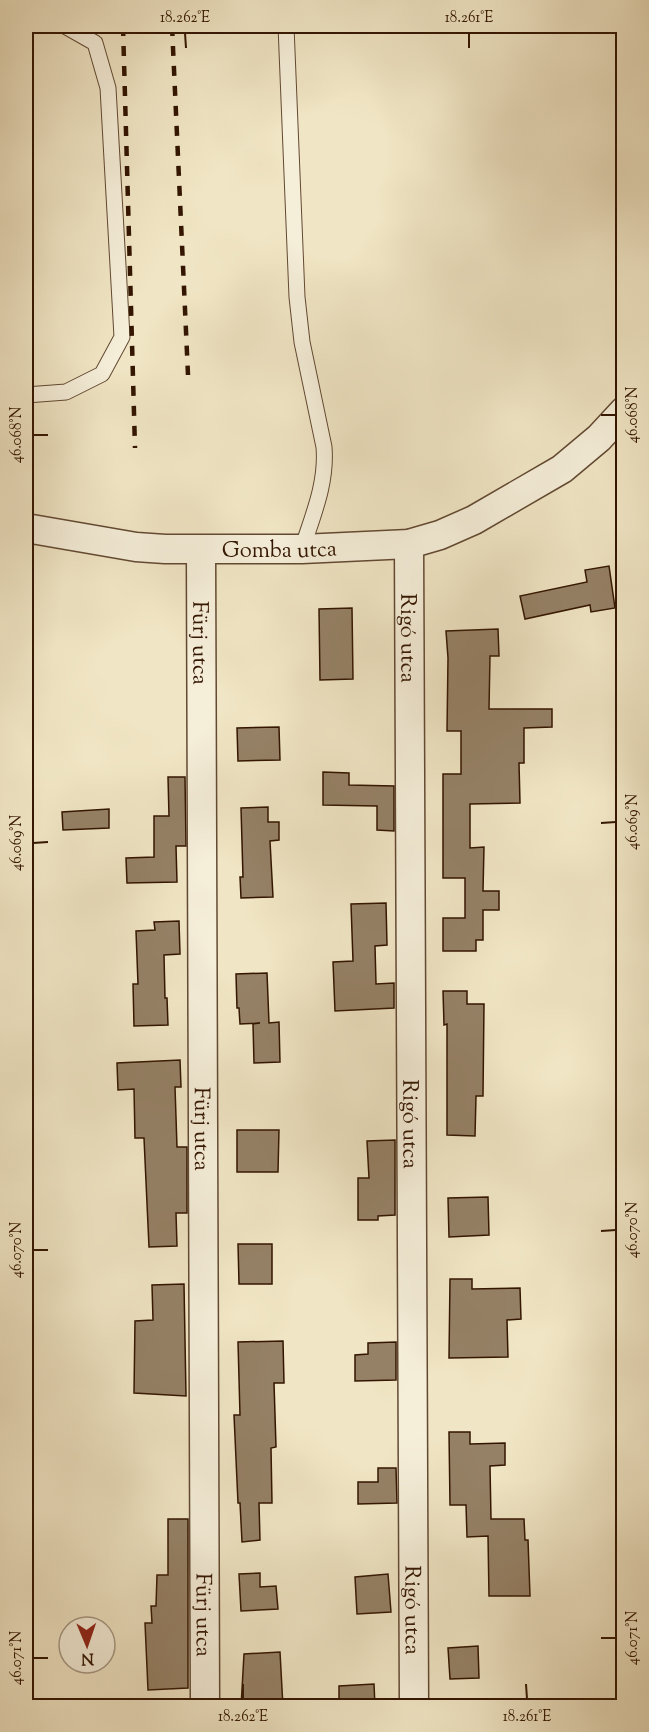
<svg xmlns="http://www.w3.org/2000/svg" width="649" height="1732" viewBox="0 0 649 1732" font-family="'Sorts Mill Goudy',serif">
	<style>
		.building { fill: #958166; stroke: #331501; stroke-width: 1.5 }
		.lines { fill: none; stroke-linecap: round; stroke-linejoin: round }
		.service-casing { stroke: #624932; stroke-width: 17 }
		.minor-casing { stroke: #624932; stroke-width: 31 }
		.service { stroke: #f5eed9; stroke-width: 15 }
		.minor { stroke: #f5eed9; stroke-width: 28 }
		.rail { stroke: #331501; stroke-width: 4.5; stroke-dasharray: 10 10; stroke-linecap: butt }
		.ticks { fill: none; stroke: #331501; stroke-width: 2 }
		.labels { text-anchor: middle; stroke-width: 4.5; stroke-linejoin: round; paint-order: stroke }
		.street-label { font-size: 22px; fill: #331501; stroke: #f5eed9 }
		.neatline { fill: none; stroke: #331501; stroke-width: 2 }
		.ticks-label { font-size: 15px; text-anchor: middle; fill: #331501 }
	</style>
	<rect width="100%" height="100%" fill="#f0e5c4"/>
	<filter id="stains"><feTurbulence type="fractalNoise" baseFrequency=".00333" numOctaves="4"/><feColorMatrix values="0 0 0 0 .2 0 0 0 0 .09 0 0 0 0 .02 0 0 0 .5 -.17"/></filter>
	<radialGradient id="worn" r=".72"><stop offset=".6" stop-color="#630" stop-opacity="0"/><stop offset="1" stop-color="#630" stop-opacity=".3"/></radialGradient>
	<g class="building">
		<polygon points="609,566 615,608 591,612 590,605 525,619 520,596 587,582 585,570"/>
		<polygon points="352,608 353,679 320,680 319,609"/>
		<polygon points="498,629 499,656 490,656 489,709 552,709 552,727 524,728 524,763 519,763 520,803 470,804 470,848 484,847 483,891 499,891 499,910 483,910 483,940 476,940 476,951 443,951 443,918 465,918 465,878 443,878 443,774 461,774 461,731 447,731 448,658 446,631"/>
		<polygon points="279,727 280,760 238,761 237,728"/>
		<polygon points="323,772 349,773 349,785 394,786 394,831 377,830 377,806 323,805"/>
		<polygon points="168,777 185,777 186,846 176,846 177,882 127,883 126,858 154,857 154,816 169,816"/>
		<polygon points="268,807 268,822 279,822 279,840 270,841 273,897 241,898 240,877 243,877 241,808"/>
		<polygon points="109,809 109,828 63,830 62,812"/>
		<polygon points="386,903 387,945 375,946 376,984 394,983 394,1008 335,1011 333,962 353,961 351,904"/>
		<polygon points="179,921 180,954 164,955 165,998 167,998 168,1025 134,1026 133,984 138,984 136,931 155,930 154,922"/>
		<polygon points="267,973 269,1023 279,1022 280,1062 254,1063 253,1024 260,1023 240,1024 239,1008 237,1008 236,974"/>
		<polygon points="443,991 467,991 467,1004 484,1004 483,1096 476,1096 475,1136 447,1135 447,1024 444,1025"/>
		<polygon points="180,1060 181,1087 175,1087 177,1147 187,1147 187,1213 176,1213 177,1246 149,1247 144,1138 135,1138 134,1089 118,1090 117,1063"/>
		<polygon points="237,1130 279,1130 278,1172 237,1172"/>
		<polygon points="395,1140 395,1215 378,1216 378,1220 358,1220 358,1178 369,1178 367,1141"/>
		<polygon points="488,1197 489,1235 449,1237 448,1198"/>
		<polygon points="238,1244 272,1244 272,1284 239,1284"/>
		<polygon points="450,1279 472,1279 472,1289 520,1288 521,1319 507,1320 508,1357 449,1358"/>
		<polygon points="184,1284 186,1396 134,1393 135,1321 153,1320 152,1285"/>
		<polygon points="283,1341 284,1383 274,1383 276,1447 271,1448 272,1503 259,1503 260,1540 242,1542 240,1503 238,1503 234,1415 240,1415 238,1342"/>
		<polygon points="396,1342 396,1380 355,1381 355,1355 368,1354 368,1343"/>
		<polygon points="449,1432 470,1432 470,1444 505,1443 505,1465 490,1466 491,1519 524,1519 525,1540 528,1540 530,1596 489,1596 488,1536 467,1537 466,1505 450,1505"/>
		<polygon points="378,1468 396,1468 397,1503 358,1504 358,1482 378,1482"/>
		<polygon points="168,1519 188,1519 188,1688 148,1690 145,1623 152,1623 151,1606 156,1606 157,1575 168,1575"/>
		<polygon points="260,1573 260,1587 276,1586 278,1609 241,1611 239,1574"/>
		<polygon points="388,1574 391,1612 357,1614 355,1577"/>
		<polygon points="478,1646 479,1678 450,1679 448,1648"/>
		<polygon points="280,1652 283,1707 241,1707 244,1654"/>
		<polygon points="374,1684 375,1707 339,1707 339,1686"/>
	</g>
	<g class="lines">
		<defs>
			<g id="service">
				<path d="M286,26L297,297L302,342L324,447C327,483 313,515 302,549"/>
				<polyline points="26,395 66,392 102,374 122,337 108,88 95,43 65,26"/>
			</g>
			<g id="minor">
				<path id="s1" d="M26,528L136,547L165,549H302L409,544L440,535L474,520L562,469L599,438L624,411"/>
				<path id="s2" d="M409,544L414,1706"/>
				<path id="s3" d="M201,550L205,1706"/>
			</g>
		</defs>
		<use href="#service" class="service-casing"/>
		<use href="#minor" class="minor-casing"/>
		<use href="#service" class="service"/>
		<use href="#minor" class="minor"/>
		<g class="rail">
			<polyline points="123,26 135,448"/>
			<polyline points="172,26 188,375"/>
		</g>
	</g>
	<path class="ticks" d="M185,33L186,48M469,33V48M601,415H616M33,435H48M601,823L616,822M33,843L48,842M601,1231L616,1230M33,1250H48M601,1638H616M33,1658H48M243,1684V1699M526,1684L527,1699"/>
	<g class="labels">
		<g class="street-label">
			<text dy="8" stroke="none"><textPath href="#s1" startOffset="255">Gomba utca</textPath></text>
			<text dy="8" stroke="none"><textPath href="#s2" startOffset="94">Rigó utca</textPath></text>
			<text dy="8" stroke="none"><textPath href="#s3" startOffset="93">Fürj utca</textPath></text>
			<text dy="8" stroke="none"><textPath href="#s2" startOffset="580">Rigó utca</textPath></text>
			<text dy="8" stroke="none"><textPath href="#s3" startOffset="579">Fürj utca</textPath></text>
			<text dy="8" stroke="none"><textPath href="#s2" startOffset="1066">Rigó utca</textPath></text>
			<text dy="8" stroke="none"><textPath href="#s3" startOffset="1065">Fürj utca</textPath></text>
		</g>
	</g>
	<rect width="649" height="1732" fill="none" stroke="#f0e5c4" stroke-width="66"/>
	<g transform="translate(87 1645) rotate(178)"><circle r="28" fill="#f5eed9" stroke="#a79783" stroke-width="1.5"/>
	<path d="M0-4.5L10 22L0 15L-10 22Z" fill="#8f2418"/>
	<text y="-9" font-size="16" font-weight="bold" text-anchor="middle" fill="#331501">N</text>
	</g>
	<rect x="33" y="33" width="583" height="1666" class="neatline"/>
	<g class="ticks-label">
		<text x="185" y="22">18.262°E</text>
		<text x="469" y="22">18.261°E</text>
		<text transform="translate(632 415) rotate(-90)" y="5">46.068°N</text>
		<text transform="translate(16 435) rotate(-90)" y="5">46.068°N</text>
		<text transform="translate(632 822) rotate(-90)" y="5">46.069°N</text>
		<text transform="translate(16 843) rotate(-90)" y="5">46.069°N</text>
		<text transform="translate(632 1230) rotate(-90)" y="5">46.070°N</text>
		<text transform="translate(16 1250) rotate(-90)" y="5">46.070°N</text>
		<text transform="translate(632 1638) rotate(-90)" y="5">46.071°N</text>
		<text transform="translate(16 1658) rotate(-90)" y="5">46.071°N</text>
		<text x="243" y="1721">18.262°E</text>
		<text x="527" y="1721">18.261°E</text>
	</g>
	<rect width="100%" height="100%" filter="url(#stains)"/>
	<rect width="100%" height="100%" fill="url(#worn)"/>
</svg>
